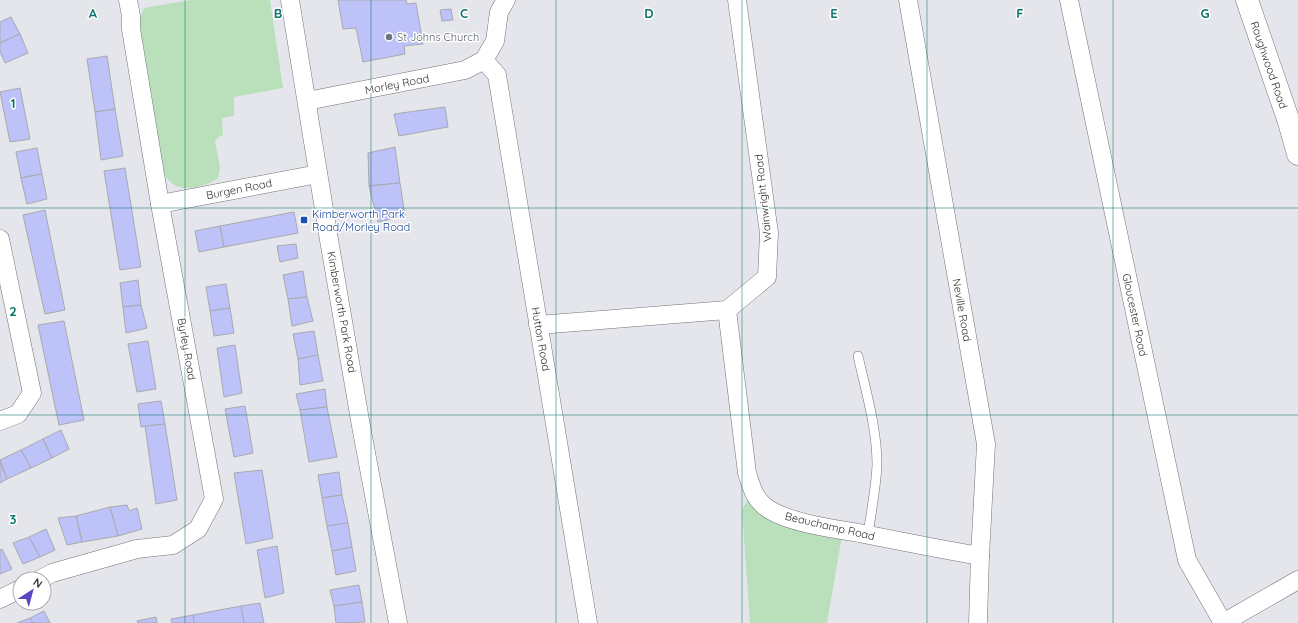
<svg xmlns="http://www.w3.org/2000/svg" width="1298" height="623" viewBox="0 0 1298 623" font-family="Quicksand,sans-serif">
	<style>
		.green { fill: #b9e0ba }
		.building { fill: #bdc2f9; stroke: #a9a9af }
		.lines { fill: none; stroke-linecap: round; stroke-linejoin: round }
		.lane-casing { stroke: #737479; stroke-width: 10 }
		.street-casing { stroke: #737479; stroke-width: 19 }
		.secondary-casing { stroke: #737479; stroke-width: 23 }
		.lane { stroke: #fff; stroke-width: 9 }
		.street { stroke: #fff; stroke-width: 18 }
		.secondary { stroke: #fff; stroke-width: 22 }
		.grid { fill: none; stroke: #0f766e; stroke-width: 1; stroke-opacity: 0.55 }
		.worship-dot { fill: #6b7280; stroke: #fff; stroke-width: 1.5 }
		.transit-dot { fill: #1a4fb4; stroke: #fff; stroke-width: 1.5 }
		.labels { text-anchor: middle; stroke-width: 3; stroke-linejoin: round; paint-order: stroke }
		.worship-label { font-size: 11px; fill: #5b616d; stroke: #fff; text-anchor: start }
		.street-label { font-size: 11px; fill: #323234; stroke: #fff }
		.transit-label { font-size: 11px; fill: #164399; stroke: #fff; text-anchor: start }
		.grid-label { font-size: 13px; text-anchor: middle; font-weight: bold; fill: #0f766e; stroke: #fff; stroke-width: 3; stroke-linejoin: round; paint-order: stroke }
	</style>
	<rect width="100%" height="100%" fill="#e5e6ec"/>
	<g class="green">
		<path d="M191,0H270L283,88L234,97V116L222,118L223,135L218,137L215,142L220,167L218,178C207,186 187,192 174,185C171,183 168,179 165,176L139,21L144,8Z"/>
		<polygon points="752,491 757,499 843,530 827,623 750,623 742,510"/>
	</g>
	<g class="building">
		<polygon points="338,0 406,0 407,4 416,3 423,44 404,46 405,54 363,62 356,28 343,29"/>
		<polygon points="451,9 453,20 442,21 440,10"/>
		<polygon points="11,17 20,34 0,43 0,22"/>
		<polygon points="20,34 28,53 5,63 0,52 0,43"/>
		<polygon points="107,56 115,109 95,112 87,59"/>
		<polygon points="20,88 30,139 10,142 0,92"/>
		<polygon points="445,107 448,127 399,136 394,114"/>
		<polygon points="115,109 123,156 101,160 95,112"/>
		<polygon points="395,147 400,183 369,186 368,153"/>
		<polygon points="37,148 42,174 21,178 16,152"/>
		<polygon points="125,168 141,267 120,270 104,171"/>
		<polygon points="42,174 47,199 27,204 21,178"/>
		<polygon points="400,183 405,216 378,222 369,186"/>
		<polygon points="45,210 65,310 45,314 23,215"/>
		<polygon points="294,212 298,233 224,247 220,226"/>
		<polygon points="220,226 224,247 199,252 195,231"/>
		<polygon points="296,244 298,258 280,262 277,246"/>
		<polygon points="303,271 307,297 288,299 283,275"/>
		<polygon points="138,280 141,305 123,307 120,283"/>
		<polygon points="226,284 230,308 210,311 206,287"/>
		<polygon points="307,297 313,321 292,326 288,299"/>
		<polygon points="141,305 147,328 126,333 123,307"/>
		<polygon points="230,308 234,333 214,336 210,311"/>
		<polygon points="64,321 84,420 59,425 38,325"/>
		<polygon points="314,331 318,355 298,359 293,334"/>
		<polygon points="148,341 156,389 137,392 128,344"/>
		<polygon points="235,345 242,393 224,397 217,348"/>
		<polygon points="318,355 323,381 300,385 298,359"/>
		<polygon points="325,389 327,407 300,410 296,394"/>
		<polygon points="161,401 165,424 141,427 138,404"/>
		<polygon points="245,406 253,453 234,457 225,409"/>
		<polygon points="327,407 337,457 309,462 300,410"/>
		<polygon points="165,424 177,500 156,504 145,426"/>
		<polygon points="61,430 69,449 52,458 43,439"/>
		<polygon points="43,439 52,458 31,468 21,450"/>
		<polygon points="21,450 31,468 7,479 0,460"/>
		<polygon points="0,461 7,479 0,483"/>
		<polygon points="262,470 273,538 246,544 234,473"/>
		<polygon points="339,472 342,495 322,498 318,475"/>
		<polygon points="342,495 348,523 327,526 322,498"/>
		<polygon points="127,505 129,511 137,508 142,529 118,536 110,507"/>
		<polygon points="110,507 118,536 82,542 76,516"/>
		<polygon points="76,516 82,542 67,545 58,518"/>
		<polygon points="348,523 352,547 332,551 327,526"/>
		<polygon points="46,529 55,550 40,557 29,537"/>
		<polygon points="29,537 40,557 23,564 13,543"/>
		<polygon points="277,546 284,593 265,598 257,550"/>
		<polygon points="352,547 356,571 336,575 332,551"/>
		<polygon points="2,549 12,569 0,574 0,550"/>
		<polygon points="359,585 362,602 334,606 330,590"/>
		<polygon points="362,602 365,622 336,623 334,606"/>
		<polygon points="260,603 264,623 244,623 241,606"/>
		<polygon points="241,606 244,623 194,623 193,615"/>
		<polygon points="44,611 50,623 33,623 30,618"/>
		<polygon points="193,615 194,623 172,623 171,619"/>
		<polygon points="156,617 157,623 138,623 137,621"/>
		<polygon points="30,618 33,623 17,623"/>
	</g>
	<g class="lines">
		<defs>
			<path id="lane" d="M858,356C866,392 877,428 877,465C876,488 871,512 868,535"/>
			<g id="street">
				<polyline points="290,0 328,234 361,426 398,623"/>
				<polyline points="908,0 986,444 980,556 978,623"/>
				<polyline points="1069,0 1187,560 1223,623 1298,580"/>
				<polyline points="484,60 497,75 588,623"/>
				<polyline points="484,60 495,41 499,12 506,0"/>
				<polyline points="307,101 465,70 484,60"/>
				<polyline points="160,204 318,174"/>
				<polyline points="0,239 32,393 18,414 0,421"/>
				<path d="M727,310L747,473C752,489 755,501 770,510C791,523 835,529 859,533C899,541 939,549 980,556"/>
				<polyline points="538,325 727,310 767,277 769,233 737,0"/>
				<polyline points="41,579 52,573 137,549 173,545 198,529 214,499 160,204 131,29 131,16 128,0"/>
				<polyline points="0,599 20,589"/>
			</g>
			<polyline id="secondary" points="1247,0 1289,122 1298,154"/>
		</defs>
		<use href="#lane" class="lane-casing"/>
		<use href="#street" class="street-casing"/>
		<use href="#secondary" class="secondary-casing"/>
		<use href="#lane" class="lane"/>
		<use href="#street" class="street"/>
		<use href="#secondary" class="secondary"/>
	</g>
	<path class="grid" d="M185,0V623M371,0V623M556,0V623M742,0V623M927,0V623M1113,0V623M0,208H1298M0,415H1298"/>
	<circle class="worship-dot" cx="389" cy="37" r="4"/>
	<rect class="transit-dot" x="300" y="216" width="8" height="8" rx="2"/>
	<g class="labels">
		<g class="worship-label">
			<text x="397" y="41">St Johns Church</text>
		</g>
		<g class="street-label">
			<text transform="translate(1269 65) rotate(71)" y="4">Roughwood Road</text>
			<text transform="translate(397 84) rotate(-11)" y="4">Morley Road</text>
			<text transform="translate(239 189) rotate(-11)" y="4">Burgen Road</text>
			<text transform="translate(763 198) rotate(-96)" y="4">Wainwright Road</text>
			<text transform="translate(962 310) rotate(80)" y="4">Neville Road</text>
			<text transform="translate(342 312) rotate(80)" y="4">Kimberworth Park Road</text>
			<text transform="translate(1135 315) rotate(78)" y="4">Gloucester Road</text>
			<text transform="translate(541 339) rotate(80)" y="4">Hutton Road</text>
			<text transform="translate(187 349) rotate(80)" y="4">Byrley Road</text>
			<text transform="translate(830 526) rotate(13)" y="4">Beauchamp Road</text>
		</g>
		<g class="transit-label">
			<text x="312" y="218">Kimberworth Park<tspan x="312" dy="13">Road/Morley Road</tspan></text>
		</g>
	</g>
	<g class="grid-label">
		<text x="93" y="18">A</text>
		<text x="278" y="18">B</text>
		<text x="464" y="18">C</text>
		<text x="649" y="18">D</text>
		<text x="834" y="18">E</text>
		<text x="1020" y="18">F</text>
		<text x="1205" y="18">G</text>
		<text x="13" y="108">1</text>
		<text x="13" y="316">2</text>
		<text x="13" y="524">3</text>
	</g>
	<g transform="translate(32 591) rotate(36)"><circle r="19" fill="#ffffff" stroke="#adadae"/>
	<path d="M0-3L7 15L0 10L-7 15Z" fill="#5746be"/>
	<text y="-6" font-size="11" font-weight="bold" text-anchor="middle" fill="#323234">N</text>
	</g>
</svg>
